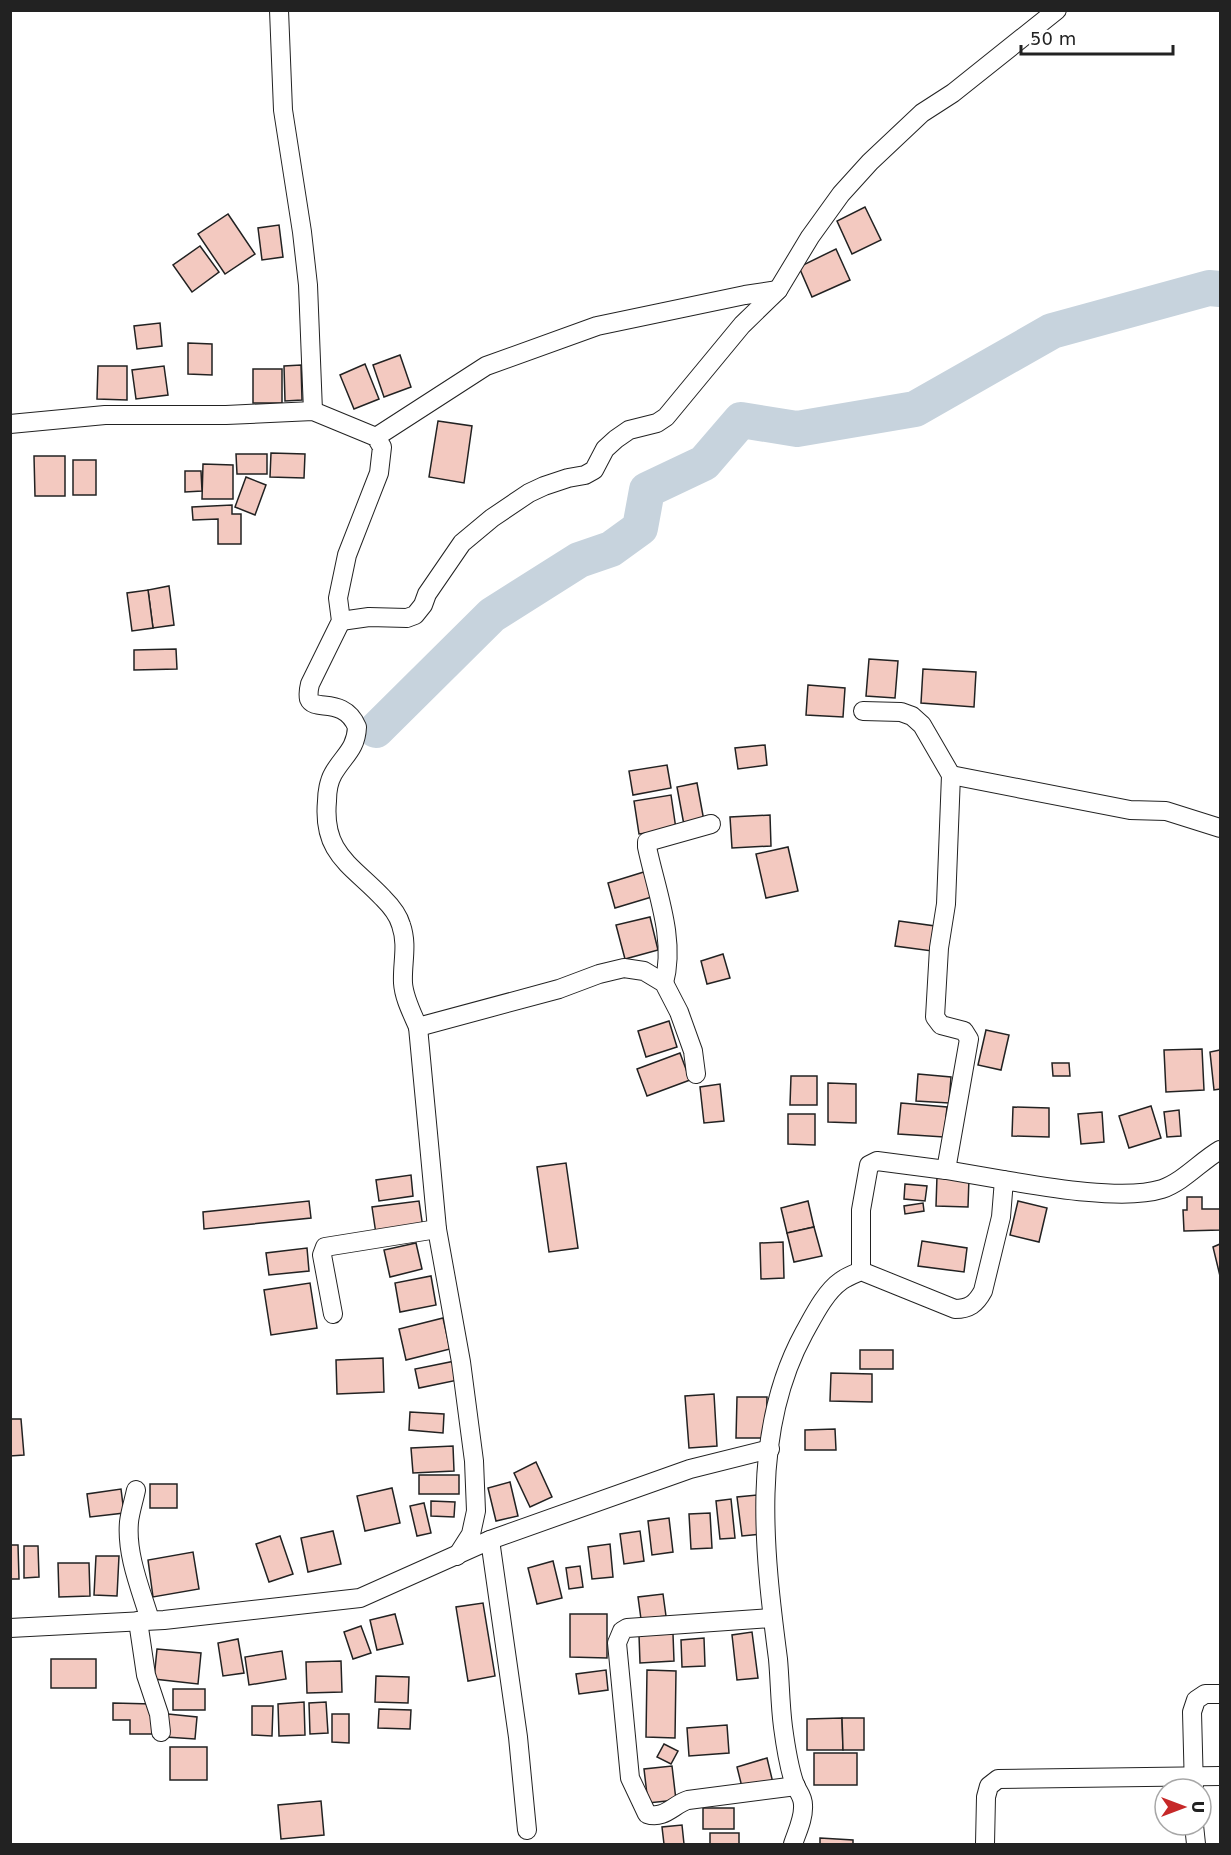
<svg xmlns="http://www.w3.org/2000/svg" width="1231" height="1855" viewBox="0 0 1231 1855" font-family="'DejaVu Sans',sans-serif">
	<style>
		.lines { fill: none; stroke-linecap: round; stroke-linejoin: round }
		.river { stroke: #c7d3dd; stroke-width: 36 }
		.building { fill: #f3c9c0; stroke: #222; stroke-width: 1.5 }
		.minor-casing { stroke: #222; stroke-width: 20 }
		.minor { stroke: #fff; stroke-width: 18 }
	</style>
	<rect width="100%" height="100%" fill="#fff"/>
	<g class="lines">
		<polyline class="river" points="376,730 492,615 579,560 611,549 640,528 647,490 704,463 741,420 797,429 915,409 1052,331 1209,288 1220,289"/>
	</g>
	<g class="building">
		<polygon points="865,207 881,240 852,254 837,221"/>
		<polygon points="228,214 255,254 225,274 198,234"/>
		<polygon points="279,225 283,257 262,260 258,228"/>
		<polygon points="200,246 219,272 192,292 173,265"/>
		<polygon points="836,249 850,280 812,297 799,267"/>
		<polygon points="160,323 162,346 137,349 134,326"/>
		<polygon points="188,343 212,344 212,375 188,374"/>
		<polygon points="400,355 411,387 384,397 373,365"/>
		<polygon points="365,364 379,399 354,409 340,375"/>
		<polygon points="301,365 302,400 285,401 284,366"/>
		<polygon points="98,366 127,366 127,400 97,399"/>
		<polygon points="164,366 168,395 136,399 132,370"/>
		<rect x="253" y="369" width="29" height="34"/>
		<polygon points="438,421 472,426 464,483 429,477"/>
		<polygon points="271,453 305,454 304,478 270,477"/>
		<polygon points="236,454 267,454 267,474 237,474"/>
		<polygon points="34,456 65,456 65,496 35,496"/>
		<rect x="73" y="460" width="23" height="35"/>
		<polygon points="203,464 233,465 233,499 202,499"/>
		<polygon points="185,471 201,471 202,491 185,492"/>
		<polygon points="246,477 266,485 255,515 235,507"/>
		<polygon points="232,505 232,514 241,514 241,544 218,544 218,519 193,520 192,507"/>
		<polygon points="169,586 174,625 153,628 148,590"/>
		<polygon points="148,590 153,628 132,631 127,593"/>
		<polygon points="176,649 177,669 134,670 134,650"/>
		<polygon points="869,659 898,661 895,698 866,696"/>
		<polygon points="923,669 976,672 974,707 921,703"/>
		<polygon points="808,685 845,688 843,717 806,715"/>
		<polygon points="765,745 767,765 738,769 735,748"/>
		<polygon points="667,765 671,788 633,795 629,771"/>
		<polygon points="697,783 704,821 684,825 677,787"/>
		<polygon points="671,795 676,829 639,834 634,801"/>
		<polygon points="770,815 771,846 732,848 730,817"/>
		<polygon points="788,847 798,891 766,898 756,854"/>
		<polygon points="647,871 655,896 615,908 608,883"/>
		<polygon points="650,917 658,950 625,959 616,925"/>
		<polygon points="899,921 935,926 932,951 895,946"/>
		<polygon points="723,954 730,978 707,984 701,961"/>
		<polygon points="669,1021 677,1047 646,1057 638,1031"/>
		<polygon points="986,1030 1009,1035 1001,1070 978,1065"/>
		<polygon points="1202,1049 1204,1090 1166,1092 1164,1050"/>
		<polygon points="1220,1050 1220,1089 1214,1090 1210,1052"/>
		<polygon points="680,1053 690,1080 647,1096 637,1069"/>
		<polygon points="1052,1063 1069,1063 1070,1076 1053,1076"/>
		<polygon points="918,1074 951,1077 949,1103 916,1101"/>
		<polygon points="791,1076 817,1076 817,1105 790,1105"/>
		<polygon points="828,1083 856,1084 856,1123 828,1122"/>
		<polygon points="720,1084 724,1121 704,1123 700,1087"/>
		<polygon points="901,1103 947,1107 944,1137 898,1134"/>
		<polygon points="1151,1106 1161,1138 1129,1148 1119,1116"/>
		<polygon points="1013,1107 1049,1108 1049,1137 1012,1136"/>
		<polygon points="1179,1110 1181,1136 1167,1137 1164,1112"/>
		<polygon points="1102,1112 1104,1142 1081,1144 1078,1114"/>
		<polygon points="788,1114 815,1114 815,1145 788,1144"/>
		<polygon points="566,1163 578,1248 549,1252 537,1167"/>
		<polygon points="411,1175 413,1196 379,1201 376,1180"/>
		<polygon points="937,1176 969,1178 968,1207 936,1206"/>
		<polygon points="905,1184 927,1186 925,1201 904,1199"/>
		<polygon points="1187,1197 1202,1197 1202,1209 1220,1209 1220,1230 1184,1231 1183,1210 1187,1210"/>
		<polygon points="309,1201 311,1218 204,1229 203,1212"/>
		<polygon points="419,1201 423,1228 376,1234 372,1207"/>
		<polygon points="808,1201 814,1227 787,1233 781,1208"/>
		<polygon points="1018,1201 1047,1208 1039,1242 1010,1235"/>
		<polygon points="923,1203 924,1211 905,1214 904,1206"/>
		<polygon points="814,1227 822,1256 794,1262 787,1233"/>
		<polygon points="922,1241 967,1248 964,1272 918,1266"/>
		<polygon points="783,1242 784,1278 761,1279 760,1243"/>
		<polygon points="416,1243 422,1269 390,1277 384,1250"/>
		<polygon points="1220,1244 1220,1276 1213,1247"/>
		<polygon points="307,1248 309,1271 269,1275 266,1253"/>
		<polygon points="431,1276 436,1305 400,1312 395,1283"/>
		<polygon points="310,1283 317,1328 271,1335 264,1290"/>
		<polygon points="443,1318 450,1349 406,1360 399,1329"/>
		<rect x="860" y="1350" width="33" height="19"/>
		<polygon points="383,1358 384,1392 337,1394 336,1360"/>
		<polygon points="455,1361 458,1380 419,1388 415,1369"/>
		<polygon points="831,1373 872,1374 872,1402 830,1401"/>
		<polygon points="714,1394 717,1446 689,1448 685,1396"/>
		<polygon points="737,1397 767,1397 766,1438 736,1438"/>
		<polygon points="410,1412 444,1414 443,1433 409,1430"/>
		<polygon points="10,1419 21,1419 24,1455 10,1456"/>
		<polygon points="835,1429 836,1450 805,1450 805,1430"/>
		<polygon points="453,1446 454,1471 413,1473 411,1448"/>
		<polygon points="536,1462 552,1497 530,1507 514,1473"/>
		<rect x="419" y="1475" width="40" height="19"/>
		<polygon points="510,1482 518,1516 496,1521 488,1488"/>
		<rect x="150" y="1484" width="27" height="24"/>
		<polygon points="392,1488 400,1523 365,1531 357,1496"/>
		<polygon points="121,1489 124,1513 90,1517 87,1494"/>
		<polygon points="757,1495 762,1534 742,1536 737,1497"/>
		<polygon points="731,1499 735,1538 720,1539 716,1501"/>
		<polygon points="431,1501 455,1502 454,1517 431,1516"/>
		<polygon points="424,1503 431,1533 417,1536 410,1506"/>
		<polygon points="710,1513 712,1548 691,1549 689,1514"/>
		<polygon points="669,1518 673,1552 652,1555 648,1521"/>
		<polygon points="333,1531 341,1564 308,1572 301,1538"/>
		<polygon points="640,1531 644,1561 624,1564 620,1534"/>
		<polygon points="280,1536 293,1574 269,1582 256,1544"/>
		<polygon points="610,1544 613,1577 592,1579 588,1547"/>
		<polygon points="10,1545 18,1545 19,1579 10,1579"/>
		<polygon points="24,1546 38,1546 39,1577 24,1578"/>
		<polygon points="193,1552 199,1589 153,1597 148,1560"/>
		<polygon points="96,1556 119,1556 117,1596 94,1595"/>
		<polygon points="553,1561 562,1598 537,1604 528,1568"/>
		<polygon points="58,1563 89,1563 90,1596 59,1597"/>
		<polygon points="580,1566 583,1587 569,1589 566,1568"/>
		<polygon points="663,1594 666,1616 641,1619 638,1597"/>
		<polygon points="483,1603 495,1676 468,1681 456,1607"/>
		<polygon points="395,1614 403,1644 377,1650 370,1620"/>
		<polygon points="570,1614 607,1614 607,1658 570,1657"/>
		<polygon points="361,1626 371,1653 353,1659 344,1632"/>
		<polygon points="752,1632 758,1678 737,1680 732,1635"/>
		<polygon points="673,1634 674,1661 640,1663 639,1635"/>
		<polygon points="704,1638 705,1666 682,1667 681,1640"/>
		<polygon points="238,1639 244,1673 223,1676 218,1643"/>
		<polygon points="157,1649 201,1653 198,1684 154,1679"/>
		<polygon points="282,1651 286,1679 249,1685 245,1657"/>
		<rect x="51" y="1659" width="45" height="29"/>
		<polygon points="341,1661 342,1692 307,1693 306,1662"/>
		<polygon points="606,1670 608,1690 579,1694 576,1674"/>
		<polygon points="647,1670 676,1671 675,1738 646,1737"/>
		<polygon points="376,1676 409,1677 408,1703 375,1702"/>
		<rect x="173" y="1689" width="32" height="21"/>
		<polygon points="304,1702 305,1735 279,1736 278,1704"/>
		<polygon points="326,1702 328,1733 310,1734 309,1703"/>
		<polygon points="113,1703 152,1704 152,1734 130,1734 130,1720 113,1720"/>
		<polygon points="252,1706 273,1706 272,1736 252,1735"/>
		<polygon points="379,1709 411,1710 410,1729 378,1728"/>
		<polygon points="168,1714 197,1717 195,1739 166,1737"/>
		<polygon points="332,1714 349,1714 349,1743 332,1742"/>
		<polygon points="842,1718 843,1750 807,1750 807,1719"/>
		<polygon points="842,1718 864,1718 864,1750 843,1750"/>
		<polygon points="727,1725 729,1753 689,1756 687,1728"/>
		<polygon points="664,1744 678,1751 671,1764 657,1757"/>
		<rect x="170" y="1747" width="37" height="33"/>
		<rect x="814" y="1753" width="43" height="32"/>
		<polygon points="767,1758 773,1783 743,1791 737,1767"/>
		<polygon points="672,1766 676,1800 648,1803 644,1769"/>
		<polygon points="321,1801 324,1835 281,1839 278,1805"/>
		<rect x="703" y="1808" width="31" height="21"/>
		<polygon points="682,1825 684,1844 664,1844 662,1827"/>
		<rect x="710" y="1833" width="29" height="11"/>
		<polygon points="820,1838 853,1840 853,1844 820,1844"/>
	</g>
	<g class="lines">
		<defs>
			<g id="minor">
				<polyline points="279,10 283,110 302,232 308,285 313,411"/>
				<path d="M10,424L105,415H226L313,411L376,437L382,447L379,473L347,555L338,598L341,621L310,684C309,688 308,694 309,699C314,712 344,696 357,727C356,750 343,756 333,774C329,781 327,793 327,801C322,854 352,865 383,898C391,906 398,914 401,925C408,945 402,963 403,983C404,998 412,1013 418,1027L559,989L599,974L624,968L644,971L664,983L679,1012L693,1051L696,1074"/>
				<polyline points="376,437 486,366 597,326 745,295 778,290"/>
				<polyline points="341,621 369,617 407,618 415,615 423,605 427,594 462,543 492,518 529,493 544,486 568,478 585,475 594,470 605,449 616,439 629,430 657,423 666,417 742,325 778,290 810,237 841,194 870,162 922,113 953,93 1057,10"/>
				<polyline points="863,711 901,712 912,716 922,725 951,775 946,904 939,948 935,1017 941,1025 964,1031 969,1039 946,1170"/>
				<polyline points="951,775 1130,810 1166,811 1220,828"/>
				<path d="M664,983C676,939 656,890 647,847V842L711,824"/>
				<polyline points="418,1027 437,1229 461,1362 474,1461 476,1511 471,1534 457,1556"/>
				<polyline points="861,1271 861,1210 869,1165 877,1161 946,1170 1004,1180"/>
				<polyline points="333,1314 322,1255 325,1247 437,1229"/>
				<path d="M136,1490C134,1500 130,1512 129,1522C126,1555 141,1590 150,1620"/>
				<polyline points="490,1540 518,1737 527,1830"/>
				<path d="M771,1618L627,1628L622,1631L617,1643L630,1778L647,1814C664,1820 674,1804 688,1800L796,1786"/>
				<polyline points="138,1621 146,1675 159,1714 161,1732"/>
				<polyline points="10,1628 164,1620 360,1598 490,1540 690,1469 770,1449"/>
				<polyline points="1194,1789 1192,1712 1196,1700 1205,1694 1220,1694"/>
				<polyline points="1194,1825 1196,1844"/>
				<path d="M793,1844C797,1832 804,1818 803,1805C803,1796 798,1792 795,1785C790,1771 785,1742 783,1727C780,1704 780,1681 778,1659C764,1552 750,1432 804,1333C813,1317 825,1292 841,1281C846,1277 854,1274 861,1271L955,1309C969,1309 976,1304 983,1291L1001,1217L1004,1180C1045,1187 1124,1201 1162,1189C1183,1182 1201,1161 1220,1150"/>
				<polyline points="985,1844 986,1797 989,1786 998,1779 1220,1776"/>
			</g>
		</defs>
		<use href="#minor" class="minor-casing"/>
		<use href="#minor" class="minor"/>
	</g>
	<rect width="1231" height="1855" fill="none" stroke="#222222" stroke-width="24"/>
	<g transform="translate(1183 1807) rotate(90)"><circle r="28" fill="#ffffff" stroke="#a7a7a7" stroke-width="1.5"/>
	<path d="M0-4.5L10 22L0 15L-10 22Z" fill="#c62828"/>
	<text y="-9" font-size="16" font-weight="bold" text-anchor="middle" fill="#222222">U</text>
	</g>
	<path d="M1021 45v9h152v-9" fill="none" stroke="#222222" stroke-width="3"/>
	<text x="1030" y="45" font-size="18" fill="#222222" stroke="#ffffff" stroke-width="4.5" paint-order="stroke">50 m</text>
</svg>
